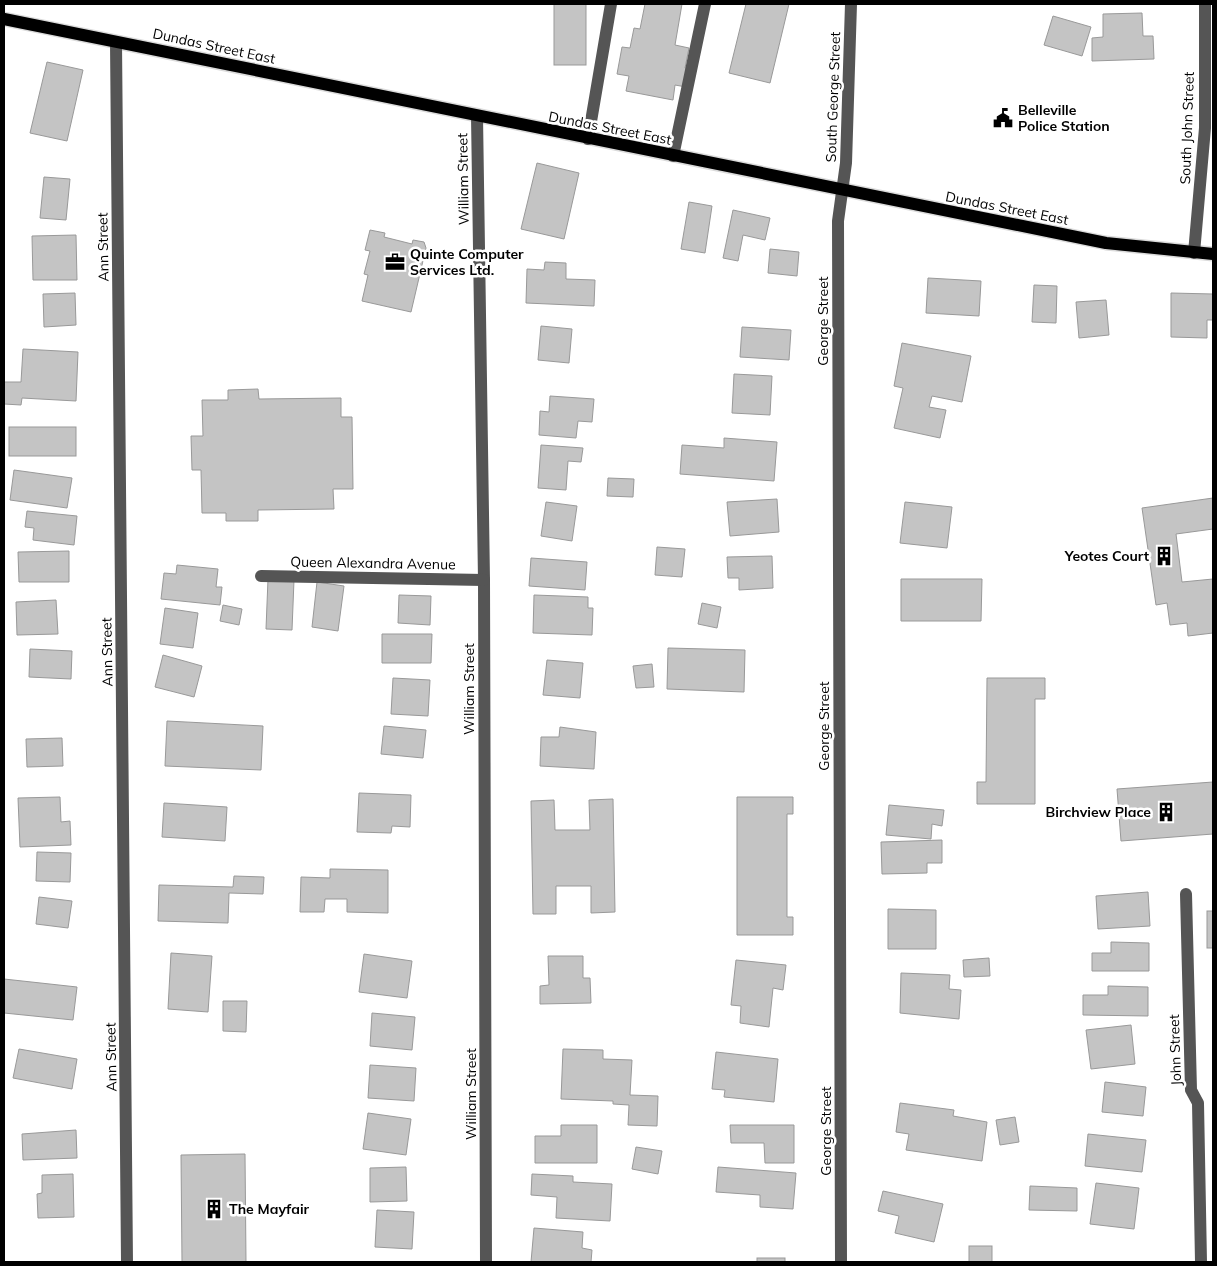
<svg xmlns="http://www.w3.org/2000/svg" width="1217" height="1266" viewBox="0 0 1217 1266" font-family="Mulish,sans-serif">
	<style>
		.building { fill: #c4c4c4; stroke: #999 }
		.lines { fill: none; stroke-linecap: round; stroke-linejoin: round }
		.major-casing { stroke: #dbdbdb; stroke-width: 15 }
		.minor { stroke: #555; stroke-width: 12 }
		.major { stroke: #000; stroke-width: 12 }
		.labels { text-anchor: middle; stroke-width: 5; stroke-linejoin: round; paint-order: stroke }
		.street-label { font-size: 14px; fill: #000; stroke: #fff }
		.poi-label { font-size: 14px; font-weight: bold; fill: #000; stroke: #fff; text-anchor: start }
	</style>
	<rect width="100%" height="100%" fill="#fff"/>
	<g class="building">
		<rect x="554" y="4" width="32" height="61"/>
		<polygon points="645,4 682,4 675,45 689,48 685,68 689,69 686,87 675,85 673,100 626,91 629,76 617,74 622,47 630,48 634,28 640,29"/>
		<polygon points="746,4 789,4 770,83 729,73"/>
		<polygon points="1142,13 1143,36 1153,36 1154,59 1092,61 1092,38 1103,37 1103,14"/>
		<polygon points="1053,16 1091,27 1082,56 1044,45"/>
		<polygon points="47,62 83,70 67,141 30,133"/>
		<polygon points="537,163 579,173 564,239 521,229"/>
		<polygon points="44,177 70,179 66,220 40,218"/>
		<polygon points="689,202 712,206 705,253 681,249"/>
		<polygon points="733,210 770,218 765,240 743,235 738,261 723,258"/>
		<polygon points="370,230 385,233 384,237 412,244 413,240 424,242 426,248 411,312 362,301 368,275 364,274 370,251 365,250"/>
		<polygon points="76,235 77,280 33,280 32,236"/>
		<polygon points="770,249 799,252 797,276 768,273"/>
		<polygon points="545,262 566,263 566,279 595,280 594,306 526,303 527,269 544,270"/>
		<polygon points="928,278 981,281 979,316 926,313"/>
		<polygon points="1034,285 1057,286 1056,323 1032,322"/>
		<polygon points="75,293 76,325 44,327 43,294"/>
		<polygon points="1171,293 1213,294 1213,320 1207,320 1207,338 1171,337"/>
		<polygon points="1106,300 1109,335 1079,338 1076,302"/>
		<polygon points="541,326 572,329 569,363 538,360"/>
		<polygon points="742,327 791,330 789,360 740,357"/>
		<polygon points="902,343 971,356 962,402 932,396 929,407 946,410 940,438 894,428 903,388 894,386"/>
		<polygon points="23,349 78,352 76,401 22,398 21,405 4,404 4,382 21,382"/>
		<polygon points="734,374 772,376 770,415 732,413"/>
		<polygon points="258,389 259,399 341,398 341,417 352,417 353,489 333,489 334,509 258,510 258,521 226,521 226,513 202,513 201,470 192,470 191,436 203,436 202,400 228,400 228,390"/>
		<polygon points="550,396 594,399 592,422 578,421 576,438 539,435 540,411 549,412"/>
		<rect x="9" y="427" width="67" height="29"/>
		<polygon points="724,438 777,442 774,481 680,474 682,445 724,448"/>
		<polygon points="541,445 583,448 581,462 568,461 566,490 538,488"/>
		<polygon points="14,470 72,478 67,508 10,500"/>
		<polygon points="608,478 634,479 633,497 607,496"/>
		<polygon points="1213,498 1213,529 1176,534 1182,582 1213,579 1213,633 1188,636 1187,623 1170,625 1167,603 1156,605 1142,508"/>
		<polygon points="777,499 779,532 730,536 727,502"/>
		<polygon points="546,502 577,506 572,541 541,536"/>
		<polygon points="905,502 952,507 947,548 900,543"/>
		<polygon points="27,511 77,516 74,545 33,540 34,528 25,527"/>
		<polygon points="657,547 685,549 682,577 655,575"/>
		<polygon points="69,551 69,582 19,582 18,552"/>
		<polygon points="772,556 773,588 739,590 739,578 728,578 727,557"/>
		<polygon points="531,558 587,562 585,590 529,586"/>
		<polygon points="177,565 218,569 216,587 222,587 220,605 161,599 164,573 176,574"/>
		<polygon points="268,579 294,580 292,630 266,629"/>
		<polygon points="901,579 982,579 981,621 901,621"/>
		<polygon points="317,582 344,586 338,631 312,627"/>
		<polygon points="399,595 431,596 430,625 398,623"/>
		<polygon points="534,595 588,597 588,608 593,608 592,635 533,633"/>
		<polygon points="56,600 58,634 17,635 16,602"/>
		<polygon points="702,603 721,607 717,628 698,624"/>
		<polygon points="223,605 242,609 239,625 220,621"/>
		<polygon points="165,608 198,613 193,648 160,644"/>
		<polygon points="382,634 432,634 431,663 382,663"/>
		<polygon points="668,648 745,650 744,692 667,689"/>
		<polygon points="30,649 72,651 71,679 29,677"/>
		<polygon points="163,655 202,666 194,697 155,687"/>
		<polygon points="547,660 583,663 580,698 543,695"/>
		<polygon points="652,664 654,687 636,688 633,666"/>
		<polygon points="393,678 430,680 428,716 391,714"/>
		<polygon points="987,678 1045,678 1045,699 1035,699 1035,804 977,804 977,782 986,782"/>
		<polygon points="167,721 263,726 261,770 165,766"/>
		<polygon points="384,726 426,730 423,758 381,754"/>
		<polygon points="560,727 596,732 594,769 540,766 541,737 559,737"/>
		<polygon points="62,738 63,766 27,767 26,739"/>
		<polygon points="1213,782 1213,834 1121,841 1117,789"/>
		<polygon points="359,793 411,795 410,827 392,826 391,833 357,832"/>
		<polygon points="60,797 61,822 70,821 71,845 20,847 18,798"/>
		<polygon points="737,797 793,797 793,814 787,814 787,917 793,917 793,935 737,935"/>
		<polygon points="613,799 615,912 591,913 591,886 556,886 556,914 533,914 531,801 554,800 555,830 590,830 589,800"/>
		<polygon points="164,803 227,807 225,841 162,837"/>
		<polygon points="889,805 944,810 942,826 932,824 931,839 886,835"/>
		<polygon points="942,840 942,863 927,863 927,873 882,874 881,842"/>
		<polygon points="37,852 71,853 70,882 36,881"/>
		<polygon points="330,869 388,870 388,913 347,912 347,899 325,899 324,912 300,912 301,877 330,878"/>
		<polygon points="234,876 264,877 263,894 229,893 228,923 158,921 159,885 233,887"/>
		<polygon points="1148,892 1150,926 1098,929 1096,896"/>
		<polygon points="39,897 72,901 68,928 36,924"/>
		<polygon points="888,909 936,910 936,949 888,949"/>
		<rect x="1207" y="911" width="6" height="37"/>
		<polygon points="1111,942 1149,943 1149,971 1092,971 1092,953 1111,953"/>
		<polygon points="171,953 212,956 208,1012 168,1009"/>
		<polygon points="364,954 412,961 407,998 359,992"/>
		<polygon points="548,956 583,956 583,978 590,978 591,1003 540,1004 540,986 549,985"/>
		<polygon points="989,958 990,976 964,977 963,960"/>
		<polygon points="736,960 786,965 783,990 773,988 769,1027 740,1023 741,1006 731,1005"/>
		<polygon points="901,973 950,975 949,989 961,990 959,1019 900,1013"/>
		<polygon points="4,979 77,987 73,1020 4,1013"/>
		<polygon points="1108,986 1148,987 1148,1016 1083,1015 1083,995 1108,995"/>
		<polygon points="223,1001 247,1001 246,1032 223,1031"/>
		<polygon points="372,1013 415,1017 412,1050 370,1046"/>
		<polygon points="1131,1025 1135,1064 1091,1069 1086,1030"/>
		<polygon points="19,1049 77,1059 72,1089 13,1078"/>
		<polygon points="563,1049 603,1050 603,1059 632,1060 630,1095 658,1096 657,1126 628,1125 629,1105 613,1104 613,1101 561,1099"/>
		<polygon points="716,1052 778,1059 774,1102 724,1097 725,1090 712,1089"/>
		<polygon points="370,1065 416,1068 414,1101 368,1098"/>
		<polygon points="1105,1082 1146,1087 1143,1116 1102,1112"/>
		<polygon points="900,1103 954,1110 953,1116 987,1122 982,1161 906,1150 909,1134 896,1132"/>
		<polygon points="368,1113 411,1119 406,1155 363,1149"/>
		<polygon points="1015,1117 1019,1142 1000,1145 996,1120"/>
		<polygon points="561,1125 597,1125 597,1163 535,1163 535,1136 561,1136"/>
		<polygon points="730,1125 794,1125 794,1163 765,1163 764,1143 731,1143"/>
		<polygon points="76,1130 77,1158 23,1160 22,1134"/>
		<polygon points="1088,1134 1146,1140 1142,1172 1085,1166"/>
		<polygon points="636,1147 662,1151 658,1174 632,1169"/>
		<polygon points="245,1154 246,1262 182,1262 181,1155"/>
		<polygon points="406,1167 407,1201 370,1202 370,1168"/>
		<polygon points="718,1167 796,1173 793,1209 760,1207 760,1195 716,1192"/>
		<polygon points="73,1174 74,1217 38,1218 37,1194 42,1193 42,1175"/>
		<polygon points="532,1174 573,1176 573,1182 612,1184 610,1221 556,1218 557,1197 531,1195"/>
		<polygon points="1096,1183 1139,1188 1134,1229 1090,1224"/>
		<polygon points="1030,1186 1077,1188 1077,1211 1029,1210"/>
		<polygon points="883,1191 943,1204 934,1242 895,1233 899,1216 878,1211"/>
		<polygon points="377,1210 414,1212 412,1249 375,1247"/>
		<polygon points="534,1228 583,1232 582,1248 592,1250 591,1262 531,1262"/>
		<rect x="969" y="1246" width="23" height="16"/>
		<rect x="757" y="1258" width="28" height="4"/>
	</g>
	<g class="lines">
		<defs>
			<polyline id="major" points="4,19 1106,243 1213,254"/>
		</defs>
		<use href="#major" class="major-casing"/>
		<g class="minor">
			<polyline points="116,42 127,1262"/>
			<polyline points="477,116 484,580 486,1262"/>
			<polyline points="588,139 611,4"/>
			<polyline points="673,156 705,4"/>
			<polyline points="1194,253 1205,128 1205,4"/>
			<polyline points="261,576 484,580"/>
			<polyline points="1186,894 1191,1090 1198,1103 1201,1262"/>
			<polyline points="841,1262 838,221 846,163 851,4"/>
		</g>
		<use href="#major" class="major"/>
	</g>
	<defs>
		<symbol id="civic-bare" viewBox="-9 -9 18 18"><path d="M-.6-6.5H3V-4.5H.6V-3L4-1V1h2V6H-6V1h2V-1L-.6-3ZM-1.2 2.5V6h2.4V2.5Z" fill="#000" stroke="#fff" stroke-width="2.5" paint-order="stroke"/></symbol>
		<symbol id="office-bare" viewBox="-9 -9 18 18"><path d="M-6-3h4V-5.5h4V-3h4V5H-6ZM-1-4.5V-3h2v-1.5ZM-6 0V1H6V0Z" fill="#000" stroke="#fff" stroke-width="2.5" paint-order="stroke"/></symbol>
		<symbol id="building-bare" viewBox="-9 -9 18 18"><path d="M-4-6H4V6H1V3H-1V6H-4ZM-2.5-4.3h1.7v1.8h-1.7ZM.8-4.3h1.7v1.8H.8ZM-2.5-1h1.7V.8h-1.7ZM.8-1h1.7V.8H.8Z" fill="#000" stroke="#fff" stroke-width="2.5" paint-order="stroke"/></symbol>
	</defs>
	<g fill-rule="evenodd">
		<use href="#civic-bare" x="989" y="104" width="28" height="28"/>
		<use href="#office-bare" x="381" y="248" width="28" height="28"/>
		<use href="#building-bare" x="1150" y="542" width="28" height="28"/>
		<use href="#building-bare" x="1152" y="798" width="28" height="28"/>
		<use href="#building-bare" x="200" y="1195" width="28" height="28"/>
	</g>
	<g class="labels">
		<g class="street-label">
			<text transform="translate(214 46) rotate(12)" y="5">Dundas Street East</text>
			<text transform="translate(833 97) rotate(-88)" y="5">South George Street</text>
			<text transform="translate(610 128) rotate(11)" y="5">Dundas Street East</text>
			<text transform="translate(1187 128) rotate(-88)" y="5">South John Street</text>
			<text transform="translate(463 179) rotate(-91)" y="5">William Street</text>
			<text transform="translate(1007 208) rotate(11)" y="5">Dundas Street East</text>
			<text transform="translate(103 247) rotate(-91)" y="5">Ann Street</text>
			<text transform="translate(823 321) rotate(-90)" y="5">George Street</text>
			<text transform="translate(373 563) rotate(1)" y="5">Queen Alexandra Avenue</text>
			<text transform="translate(107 652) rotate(-91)" y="5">Ann Street</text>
			<text transform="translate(469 689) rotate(-90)" y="5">William Street</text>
			<text transform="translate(824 726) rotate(-90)" y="5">George Street</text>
			<text transform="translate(1175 1050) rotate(-92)" y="5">John Street</text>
			<text transform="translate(111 1057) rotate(-91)" y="5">Ann Street</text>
			<text transform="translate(471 1094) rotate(-90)" y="5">William Street</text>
			<text transform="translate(826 1131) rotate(-90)" y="5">George Street</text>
		</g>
		<g class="poi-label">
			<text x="1018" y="115">Belleville<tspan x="1018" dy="16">Police Station</tspan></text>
			<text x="410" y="259">Quinte Computer<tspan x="410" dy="16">Services Ltd.</tspan></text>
			<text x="1149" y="561" text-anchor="end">Yeotes Court</text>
			<text x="1151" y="817" text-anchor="end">Birchview Place</text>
			<text x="229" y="1214">The Mayfair</text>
		</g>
	</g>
	<rect width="1217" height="1266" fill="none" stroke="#000000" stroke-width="10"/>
</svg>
